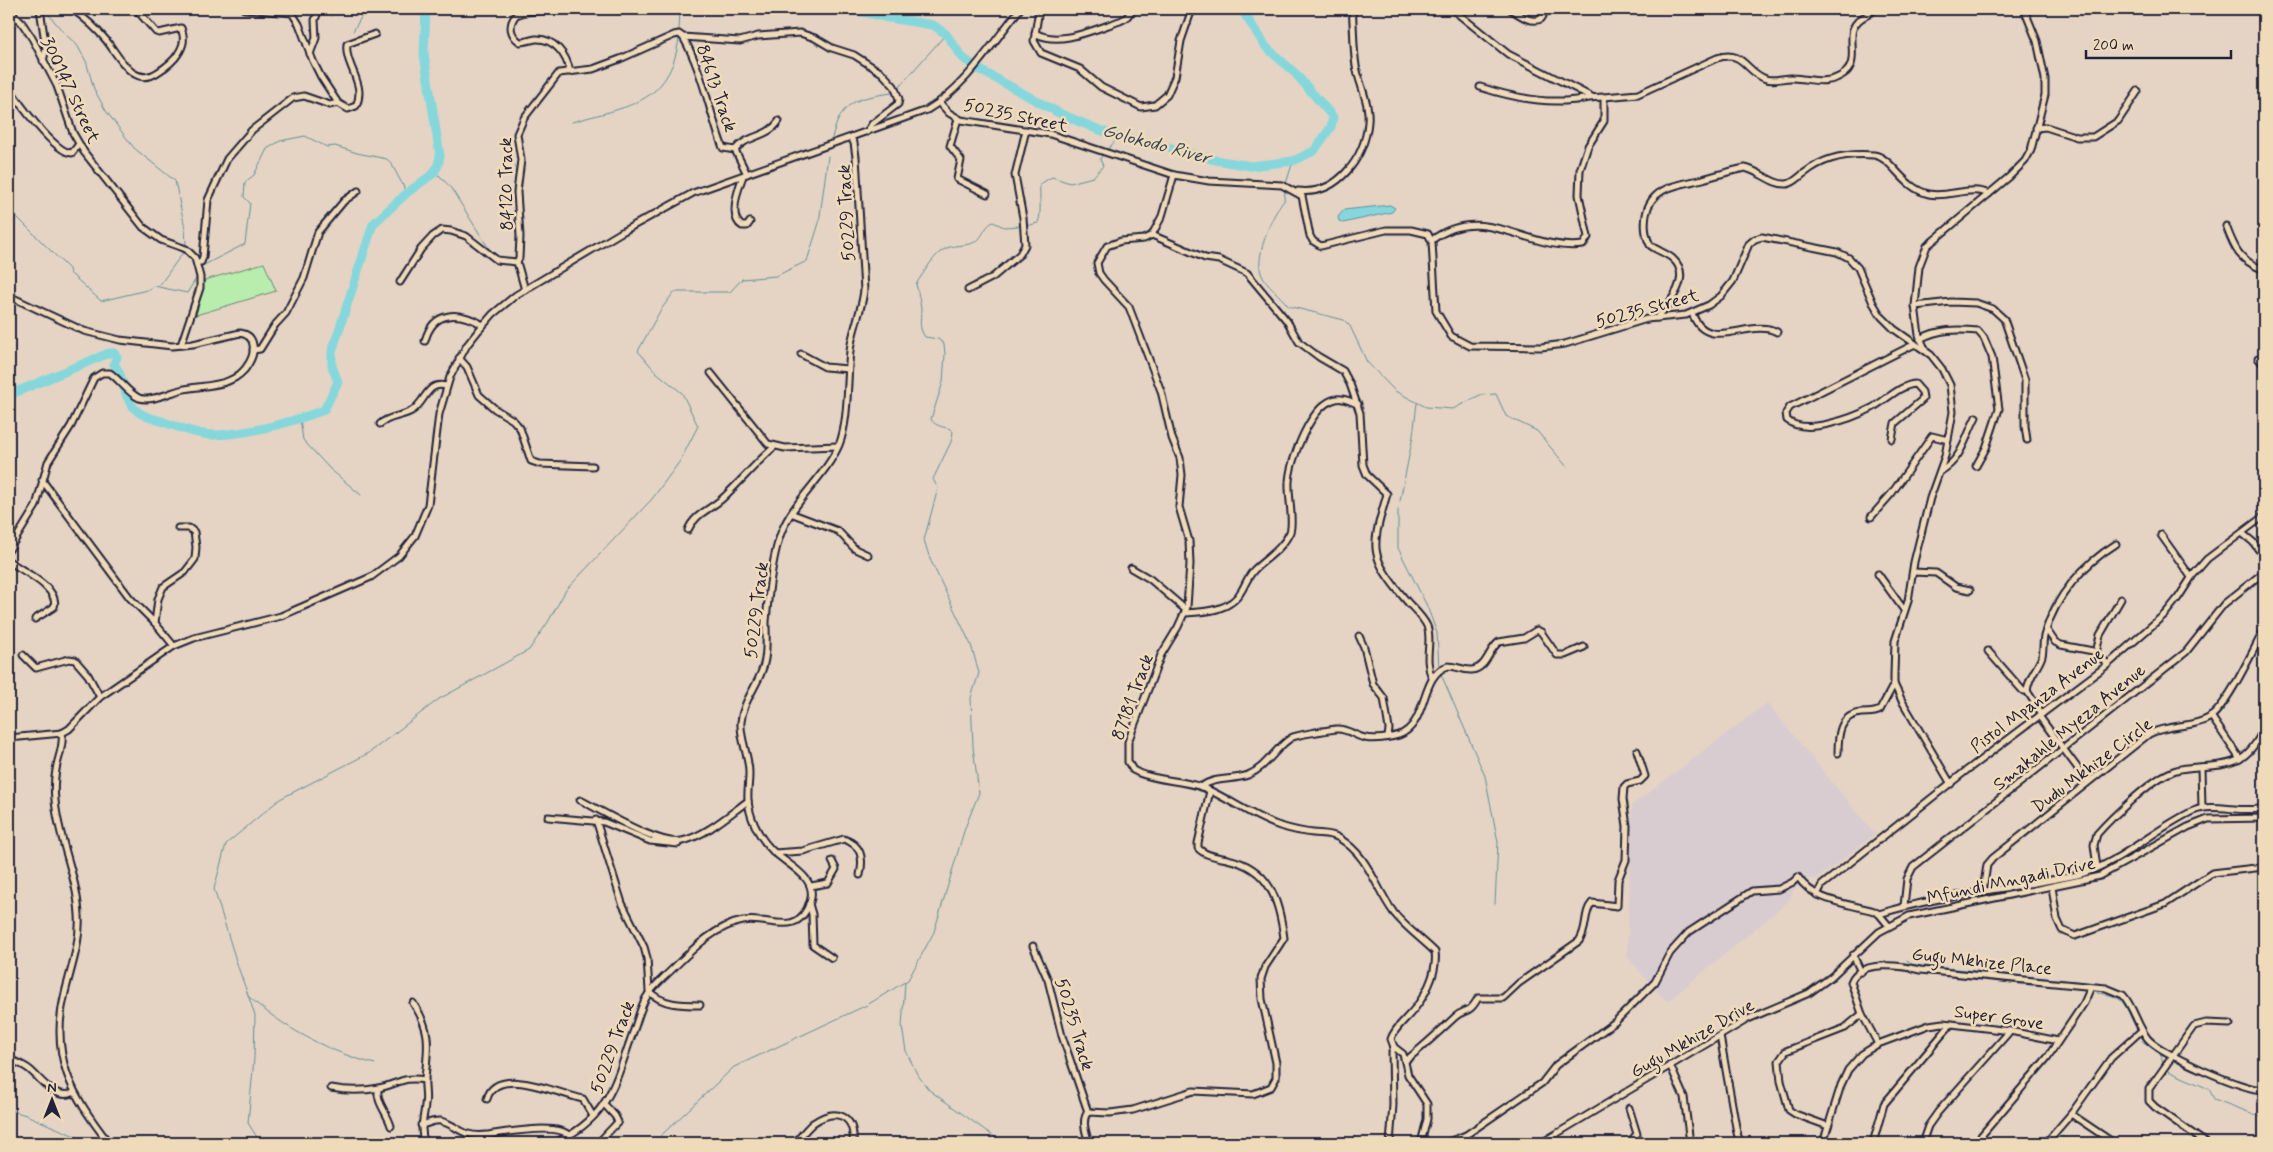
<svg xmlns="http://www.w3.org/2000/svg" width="2273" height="1152" viewBox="0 0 2273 1152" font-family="Mynerve,sans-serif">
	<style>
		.built { fill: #d9ccd0 }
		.green { fill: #b8edae; stroke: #6d8874 }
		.water { fill: #86d7dc; stroke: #5e8f9c }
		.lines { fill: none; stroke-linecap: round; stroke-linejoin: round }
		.stream { stroke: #5e8f9c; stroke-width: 1 }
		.river { stroke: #86d7dc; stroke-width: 9 }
		.minor-casing { stroke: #22223b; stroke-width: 9 }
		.minor { stroke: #efdab9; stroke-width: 5 }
		.labels { text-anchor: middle; stroke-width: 5; stroke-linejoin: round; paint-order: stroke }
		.street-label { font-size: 18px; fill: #22223b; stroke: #efdab9 }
		.water-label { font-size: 19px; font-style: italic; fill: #36465b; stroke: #efdab9 }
	</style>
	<rect width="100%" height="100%" fill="#e5d4c3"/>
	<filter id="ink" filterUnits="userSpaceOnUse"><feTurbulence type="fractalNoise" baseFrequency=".02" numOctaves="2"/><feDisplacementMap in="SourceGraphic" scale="10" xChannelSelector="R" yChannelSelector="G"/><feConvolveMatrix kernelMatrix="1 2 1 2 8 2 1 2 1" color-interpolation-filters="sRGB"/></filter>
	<g filter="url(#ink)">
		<polygon class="built" points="1767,703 1875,834 1817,879 1807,880 1794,890 1789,901 1667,1002 1627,957 1632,805"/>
		<polygon class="green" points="264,263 276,291 196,315 205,280"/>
		<polygon class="water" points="1390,205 1395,208 1392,212 1343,223 1339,221 1338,217 1344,210"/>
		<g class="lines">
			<g class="stream">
				<polyline points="44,9 65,34 77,45 86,61 94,89 106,111 134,148 175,181 185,228 186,245"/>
				<polyline points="331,16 337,9"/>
				<polyline points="353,31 366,9"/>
				<polyline points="679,31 680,9"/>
				<polyline points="898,88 946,34"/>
				<path d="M572,122C627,106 670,105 679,38"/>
				<path d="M832,138C841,101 856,98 892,93"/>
				<polyline points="1107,150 1119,137"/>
				<polyline points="434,173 440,176 451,188 491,252"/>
				<polyline points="1286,184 1293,161"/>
				<path d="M1285,190L1284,201C1272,213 1255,257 1261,273C1266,287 1280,294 1288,306L1344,320L1350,326L1367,362L1395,391L1426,407L1453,409L1480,395L1496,394L1506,416L1537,431L1567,467"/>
				<polyline points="9,209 69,269 70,273 101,301 147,290 154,286 187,293 197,277"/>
				<path d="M1026,226L1038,223C1042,212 1039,196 1040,184L1052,177L1070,183L1093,177L1103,166L1100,159L1103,154"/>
				<polyline points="204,265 245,244 250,203 244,197 245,182 254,175 267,149 280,141 305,136 327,147 335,146 357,153 387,159 391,163 407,193"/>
				<polyline points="159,286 184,251"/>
				<polyline points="300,419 303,440 330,469 361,495"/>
				<path d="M936,485L933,479L951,442L953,432L951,429C944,427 934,426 931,419L943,382L945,354L944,344L938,339L925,337C918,327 921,320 921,309C920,301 918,292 916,284C924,273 934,253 947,248C957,244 969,247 978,240C984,234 985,226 993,222L1004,227L1020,226"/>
				<polyline points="1400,501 1413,436 1417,403"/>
				<polyline points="1398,510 1398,548 1427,606 1437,633 1439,668"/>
				<polyline points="1441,674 1485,776 1498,842 1495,904"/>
				<polyline points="1907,960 1910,964 1922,966"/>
				<polyline points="1925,966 2095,983"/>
				<polyline points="905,982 902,1027 906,1051 917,1074 929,1090 1003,1143"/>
				<path d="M2097,993C2125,996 2123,1002 2135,1026"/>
				<path d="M249,997C285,1029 329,1052 375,1064"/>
				<polyline points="2142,1041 2161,1055 2163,1065"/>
				<polyline points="2168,1071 2209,1089 2214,1099 2264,1118"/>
				<polyline points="9,1110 26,1115 91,1143"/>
				<polyline points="2062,1136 2068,1143"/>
				<polyline points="266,1143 260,1142 248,1123 254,1058 255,1015 237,964 214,889 226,844 280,799 369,753 439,699 529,650 548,622 566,590 652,499 680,461 698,426 682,393 656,372 638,351 660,311 674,292 730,292 742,279 776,276 807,261 819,223 828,156"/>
				<polyline points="653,1143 734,1067 867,1005 908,980 934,932 965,828 979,793 973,747 971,698 979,673 971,645 930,559 924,540 938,488"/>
			</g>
			<g class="river">
				<polyline points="850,9 889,18 933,25 946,34 963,58 980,70 1061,114 1097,129 1119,137 1164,146 1215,160 1251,166 1293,161 1314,151 1331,127 1333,117 1295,73 1266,47 1244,13 1244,9"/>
				<path d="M9,395L109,353H114L117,357L114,364C125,377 122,395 134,408C142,417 153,418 164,422C178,427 198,435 212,435C250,434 289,423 324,410L338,382L332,366V352L373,224L407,193L434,173L438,165L440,156L424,54L426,9"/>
			</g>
			<defs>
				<g id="minor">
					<polyline points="40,9 46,49 43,61"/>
					<path d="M72,9C85,18 96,28 106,40C119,56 133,89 158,72C166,67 173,62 178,54C184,45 185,38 181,28L159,33L156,32L136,9"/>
					<path d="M244,9L292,13L299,24L313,61L321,77L338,103L348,109L356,106C367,84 344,65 347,44L375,34"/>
					<polyline points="1039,9 1034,41 1041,53 1080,69 1101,87 1141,107 1155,105 1167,95 1175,77 1181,41 1192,9"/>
					<polyline points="1452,9 1508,54 1592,97"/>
					<path d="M1510,9C1519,14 1530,24 1541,19L1543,16L1539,9"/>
					<polyline points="9,10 22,23 32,38 57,86 73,133 84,152 143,227 161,240 186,249 195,258 200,277 200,288 181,345"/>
					<path d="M546,10L525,12L516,15C508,25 510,35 520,42C525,42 530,40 536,39C554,38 567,55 570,72"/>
					<path d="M1035,33C1059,47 1095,29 1120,21L1126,18L1133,9"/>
					<path d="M683,37C703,72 709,111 723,148L735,150"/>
					<polyline points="310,54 316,38 315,20 319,9"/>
					<path d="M9,87C18,102 55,153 72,153L79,144"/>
					<path d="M1480,87C1505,95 1535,102 1561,101C1576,101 1590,97 1604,97"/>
					<polyline points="939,102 949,113 961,120 1050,134 1174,175 1209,181 1282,185 1302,196 1310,236 1313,241 1321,246 1386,230 1411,230 1428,234 1432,242 1436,311 1451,336 1470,346 1541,347 1565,344 1647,319 1686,315 1709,305 1721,296 1733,281 1749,244 1755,239 1762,237 1837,252 1849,258 1858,268 1873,303 1881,316 1894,329 1931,355 1942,369 1950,385 1953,412 1945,456 1930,498 1914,562 1908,601 1895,641 1894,675 1894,684 1902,701 1951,784"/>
					<polyline points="958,119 950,146 961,160 957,179 987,194"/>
					<polyline points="2036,128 2046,127 2077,137 2093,137 2118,121 2138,91"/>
					<path d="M747,174L735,150C746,135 768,138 779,121"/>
					<path d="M1174,175L1162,216L1152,235L1144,239L1121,241L1107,246L1097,263L1099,273L1104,280L1129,307L1161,391L1172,438L1180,458L1182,475L1179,507L1189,541L1190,564L1187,607L1178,627L1161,655L1128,742V762L1133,770L1139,773C1159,781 1181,780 1202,787C1229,798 1252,817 1280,826C1290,829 1301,832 1313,833C1322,834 1331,833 1339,838C1370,857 1374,886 1394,913C1406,928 1422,939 1435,952C1438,973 1424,999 1410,1014C1403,1022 1394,1029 1391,1039L1394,1047L1403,1054L1408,1075L1427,1104V1119L1421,1143"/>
					<path d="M743,176C738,189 728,217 742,226H747L750,222"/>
					<path d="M1298,191C1337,196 1365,158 1368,122C1370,103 1359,84 1356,66C1353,47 1354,28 1352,9"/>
					<path d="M2226,226C2235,250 2239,260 2264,270"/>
					<path d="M1152,235L1205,258L1219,260L1247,273L1287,321L1299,342L1319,357L1343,371L1350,384L1360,413L1363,465L1367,475L1387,494C1372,547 1367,554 1405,599C1412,608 1422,615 1427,626C1433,642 1423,657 1432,678"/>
					<path d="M1432,240C1483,201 1528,252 1583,245L1588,237L1579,195L1580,170L1588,146L1604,121V97L1638,94L1717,58C1744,49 1745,72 1766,79C1775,82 1784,77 1793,78C1812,79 1828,86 1845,73C1858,63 1849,42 1853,29C1858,16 1868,17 1875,9"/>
					<polyline points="197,262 201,262 203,257 208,200 227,159 252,130 293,98 304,96 330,105 338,103"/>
					<polyline points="400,282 421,249 433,236 442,230 451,231 466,236 497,260 517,262"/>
					<polyline points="525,290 517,262 519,258 520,236 517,192 521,160 517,134 524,118 559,73 593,69 620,59 674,35 679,34 683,37 740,41 758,36 800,33 815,38 832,48 854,55 882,73 894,86 899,99 898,104 872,124 867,132"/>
					<polyline points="968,290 993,277 1020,254 1025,245 1023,218 1015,175 1026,130"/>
					<path d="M9,296L84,331L120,340L172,346L193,344L240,333C247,334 252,337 253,345C254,351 252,358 249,363C235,389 204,384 180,390C169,393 151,402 139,398C128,393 120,380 110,373H102L94,378L71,426L48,462L36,506L9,550"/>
					<polyline points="1915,306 1951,302 1976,303 1993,309 2004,319 2025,380 2025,426 2027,440"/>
					<path d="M1692,313C1707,355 1750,317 1777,332"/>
					<path d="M1657,318C1669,304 1693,277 1673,259C1667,253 1657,251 1650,245C1645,235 1644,226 1646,215C1651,186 1679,185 1703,179C1717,175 1730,171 1745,168C1760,171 1772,185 1787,184C1795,183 1799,176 1806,172C1826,156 1850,153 1874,155C1893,158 1902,188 1929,194C1949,198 1970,185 1989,194"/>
					<path d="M1920,339C1938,329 1957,329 1978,331L1984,338L1992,357L1999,409L1986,448L1976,466"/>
					<path d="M425,341C433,310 459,311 483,325"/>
					<polyline points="1925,349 1919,335 1915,306 1919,267 1927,246 2009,177 2025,161 2031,150 2045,95 2045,79 2037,41 2024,9"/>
					<polyline points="253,350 260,349 275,325 286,313 304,278 318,232 344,201 358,191"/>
					<polyline points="801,354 825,367 848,369"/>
					<polyline points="459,358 467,367 479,395 495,409 513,420 520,428 531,461 540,464 593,466"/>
					<polyline points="2258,358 2264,365"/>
					<polyline points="711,373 768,444 785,448 838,446"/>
					<path d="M380,424C390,415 403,417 413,410C426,401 427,381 446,386"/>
					<path d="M1892,439L1895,423L1923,399L1922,392L1915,384C1900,385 1885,401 1872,408C1853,418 1805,436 1787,420L1786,413L1790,407L1915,344"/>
					<path d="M1941,471C1962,459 1965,438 1976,417"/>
					<polyline points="42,480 130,598 155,623 174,646"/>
					<polyline points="793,514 838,531 855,549 868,555"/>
					<polyline points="1871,517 1892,493 1932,436 1948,440"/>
					<path d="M688,530C695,513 712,509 724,497C741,481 756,463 774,447"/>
					<polyline points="2242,533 2253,542 2264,557"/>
					<polyline points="2161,535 2191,577"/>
					<path d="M9,561C22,571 60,588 54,607L35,619"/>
					<polyline points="1131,568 1150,579 1186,610"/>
					<polyline points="1913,572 1936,573 1956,587 1970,590"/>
					<polyline points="1878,574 1904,610"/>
					<path d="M1185,613C1206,612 1231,611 1242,590C1246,583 1249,574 1256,568C1268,557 1283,548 1290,532C1294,522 1288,495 1289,482C1290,460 1311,404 1336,399C1343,397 1351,402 1358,404"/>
					<polyline points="155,623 158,599 163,587 185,572 195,559 196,547 194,532 189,528 178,528"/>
					<polyline points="2046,629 2055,642 2061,645 2093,651 2108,664"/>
					<polyline points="1359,636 1364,647 1373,684 1384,698 1389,729 1388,737"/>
					<polyline points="1988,651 2023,691 2027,691 2042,714"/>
					<polyline points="2096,653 2100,635 2121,599"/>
					<polyline points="23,655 36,668 69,659 75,660 88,675 100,697"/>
					<path d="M2027,691C2029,674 2038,669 2042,656C2044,648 2042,640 2045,633C2056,595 2084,564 2116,544"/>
					<polyline points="2039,716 2088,782"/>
					<polyline points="2211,716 2240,759"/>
					<polyline points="9,738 62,733"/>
					<path d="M1838,753C1838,736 1839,715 1861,713C1868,712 1873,714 1880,710L1894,684"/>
					<polyline points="2201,767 2202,808"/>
					<path d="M1201,787C1215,776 1232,781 1248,775C1267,767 1275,748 1291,738C1295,735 1329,730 1336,729C1347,728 1355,736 1365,738C1374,740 1390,738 1399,735C1429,724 1419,675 1448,666C1457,666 1464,671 1472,670C1487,668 1488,650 1499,642L1524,638L1537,630L1541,632L1557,655H1565L1584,647"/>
					<path d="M580,800C603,811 658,846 682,841C705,836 730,814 748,801"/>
					<polyline points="548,817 604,822 650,841 678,844"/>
					<path d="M596,820L622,903L644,947L647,958L649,991C661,1005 683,1005 700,1005"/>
					<path d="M774,853L803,851L844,839C861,845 864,857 860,875"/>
					<path d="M2097,867L2094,845L2097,834C2112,817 2151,780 2171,772C2179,768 2188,768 2197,767C2233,765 2248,763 2264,728"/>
					<polyline points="811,886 828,883 836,869 832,861"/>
					<polyline points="2052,887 2057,919 2062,930 2075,936 2165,904 2212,873 2264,867"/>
					<path d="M1983,891L1987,865L1993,858L2149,734C2168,724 2192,728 2209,718C2227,707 2253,650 2264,630"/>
					<polyline points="1817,895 1822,885 1967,770 2106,666 2165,614 2178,598 2193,575 2207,559 2264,516"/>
					<polyline points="809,904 812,914 813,945 832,958"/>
					<polyline points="1904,906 1907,879 1913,867 2186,652 2224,604 2264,572"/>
					<path d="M1879,914C1944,894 2011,889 2077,875C2118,865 2154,829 2193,811C2214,802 2242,814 2264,808"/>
					<polyline points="1033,946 1048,980 1062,1036 1088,1112"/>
					<polyline points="1853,955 1861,972"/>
					<path d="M413,1003C432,1031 428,1046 425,1078C424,1087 427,1096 425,1105C424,1118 419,1130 425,1143"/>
					<polyline points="1720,1036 1737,1133 1740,1143"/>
					<path d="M1878,1044L1862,1014L1851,982C1859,959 1903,966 1920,970L2106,988L2123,995C2134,1007 2137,1026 2148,1039C2161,1054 2245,1091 2264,1090"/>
					<path d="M9,1059C16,1062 24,1065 30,1070C43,1081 54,1100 73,1093"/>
					<path d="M1405,1061C1423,1047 1439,1032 1455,1017C1465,1008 1469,1015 1478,998H1503L1519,983L1579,941C1588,929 1583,913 1592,903L1617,906L1618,880L1626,860L1627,826L1623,799L1624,787L1627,784L1640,781L1645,776L1637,751"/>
					<polyline points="1670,1065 1684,1097 1690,1143"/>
					<path d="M331,1088C347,1091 363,1091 379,1088C399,1084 402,1076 425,1080"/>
					<path d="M378,1088C376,1103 387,1112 391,1126"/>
					<path d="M487,1099C496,1064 559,1094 583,1099L593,1116"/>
					<polyline points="1629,1108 1637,1134 1629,1143"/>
					<polyline points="2071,1114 2114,1143"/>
					<path d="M421,1125C427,1124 434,1120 440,1121C459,1125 460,1138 487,1135C502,1133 560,1122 569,1136"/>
					<polyline points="1828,1126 1795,1114 1789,1110 1781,1081 1779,1061 1786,1051 1845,1028 1862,1014"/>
					<path d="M109,1143C72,1095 49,1057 65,993C71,968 81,941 79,915C77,875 58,839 55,800C54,790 54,780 56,770C58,757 64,746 62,733L69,729L100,697L174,646L194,638L281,616L371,577L399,556L415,536L428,505L439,414L450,377L467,345L479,330L493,314L516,295L620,233L693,193L927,110C965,88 993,42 1020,9"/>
					<path d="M554,1143C611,1118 615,1081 635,1027C643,1003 643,997 663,978C686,957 710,927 743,921C770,916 797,939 810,902C819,875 783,864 769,847C758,835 749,816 748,800C747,787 751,775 748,763C746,749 740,736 741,722C743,698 762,682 765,659C767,647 766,634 766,622C768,597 772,557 781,533C793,501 825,477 839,445C849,421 847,378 850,351C852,330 862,311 864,290L856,157L854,143L851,138"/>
					<polyline points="598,1143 618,1122 615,1116 605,1105"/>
					<path d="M795,1143C801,1136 806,1129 813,1123C836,1107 855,1115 853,1143"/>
					<path d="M1089,1143C1086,1133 1081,1120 1088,1112L1110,1113L1133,1110L1193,1091L1253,1094L1271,1087L1276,1078V1063L1262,999L1261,979L1265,967L1284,938C1279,900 1270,868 1227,859C1218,857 1205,856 1198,848V843L1210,791"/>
					<polyline points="1390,1143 1393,1105 1392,1052 1394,1047"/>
					<path d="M1446,1143L1466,1135L1542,1083L1556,1065L1615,1022L1655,982L1670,953L1689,932L1752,891L1779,889L1793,882L1798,877C1814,902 1847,903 1874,911L1879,914L1889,926"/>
					<polyline points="1541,1143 1748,1019 1809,993 1831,977 1879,932 1909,916 2100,876 2188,827 2208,819 2264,818"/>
					<polyline points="1823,1143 1841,1085 1848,1070 1862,1054 1878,1044 1929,1025 1943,1023 2010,1031 2058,1041"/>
					<polyline points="1873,1143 1884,1104 1951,1024"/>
					<polyline points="1922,1143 1928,1126 1938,1112 2010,1031"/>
					<polyline points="1975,1143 2047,1058 2084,1003 2091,987"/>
					<polyline points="2046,1143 2071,1114 2111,1058 2142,1030"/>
					<polyline points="2206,1143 2155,1107 2149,1101 2149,1089 2194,1026 2206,1023 2230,1024"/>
				</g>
			</defs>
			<use href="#minor" class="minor-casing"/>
			<use href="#minor" class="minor"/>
		</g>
	</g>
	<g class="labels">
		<g class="street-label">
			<text transform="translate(717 88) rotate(71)" y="6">84613 Track</text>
			<text transform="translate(71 90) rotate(65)" y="6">300147 Street</text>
			<text transform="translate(1016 115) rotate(12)" y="6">50235 Street</text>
			<text transform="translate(506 184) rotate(-91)" y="6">84120 Track</text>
			<text transform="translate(846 213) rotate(-93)" y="6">50229 Track</text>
			<text transform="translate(1647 308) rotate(-15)" y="6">50235 Street</text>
			<text transform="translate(756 610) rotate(-83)" y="6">50229 Track</text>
			<text transform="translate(1132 697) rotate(-70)" y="6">87181 Track</text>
			<text transform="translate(2037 700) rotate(-37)" y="6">Pistol Mpanza Avenue</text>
			<text transform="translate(2069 727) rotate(-39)" y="6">Smakahle Myeza Avenue</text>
			<text transform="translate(2092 765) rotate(-37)" y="6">Dudu Mkhize Circle</text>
			<text transform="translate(2011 880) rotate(-12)" y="6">Mfundi Mngadi Drive</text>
			<text transform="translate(1982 961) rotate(6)" y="6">Gugu Mkhize Place</text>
			<text transform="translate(1999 1017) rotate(8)" y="6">Super Grove</text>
			<text transform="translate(1075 1024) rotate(73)" y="6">50235 Track</text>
			<text transform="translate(1692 1038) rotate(-30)" y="6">Gugu Mkhize Drive</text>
			<text transform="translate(612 1047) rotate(-70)" y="6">50229 Track</text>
		</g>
		<g class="water-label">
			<text transform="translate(1157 143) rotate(15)" y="7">Golokodo River</text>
		</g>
	</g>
	<rect width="2273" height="1152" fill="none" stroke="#efdab9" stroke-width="30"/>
	<rect x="15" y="15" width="2243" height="1122" fill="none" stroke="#22223b" stroke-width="2" filter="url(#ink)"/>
	<g transform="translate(52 1100)" stroke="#efdab9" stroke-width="4" paint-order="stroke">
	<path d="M0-4L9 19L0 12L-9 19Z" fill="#22223b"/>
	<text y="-8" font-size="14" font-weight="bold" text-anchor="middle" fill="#22223b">N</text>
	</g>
	<path d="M2086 50v8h145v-8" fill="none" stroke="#22223b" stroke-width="2.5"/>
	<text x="2093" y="50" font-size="15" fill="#22223b" stroke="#efdab9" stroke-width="4" paint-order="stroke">200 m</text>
</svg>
